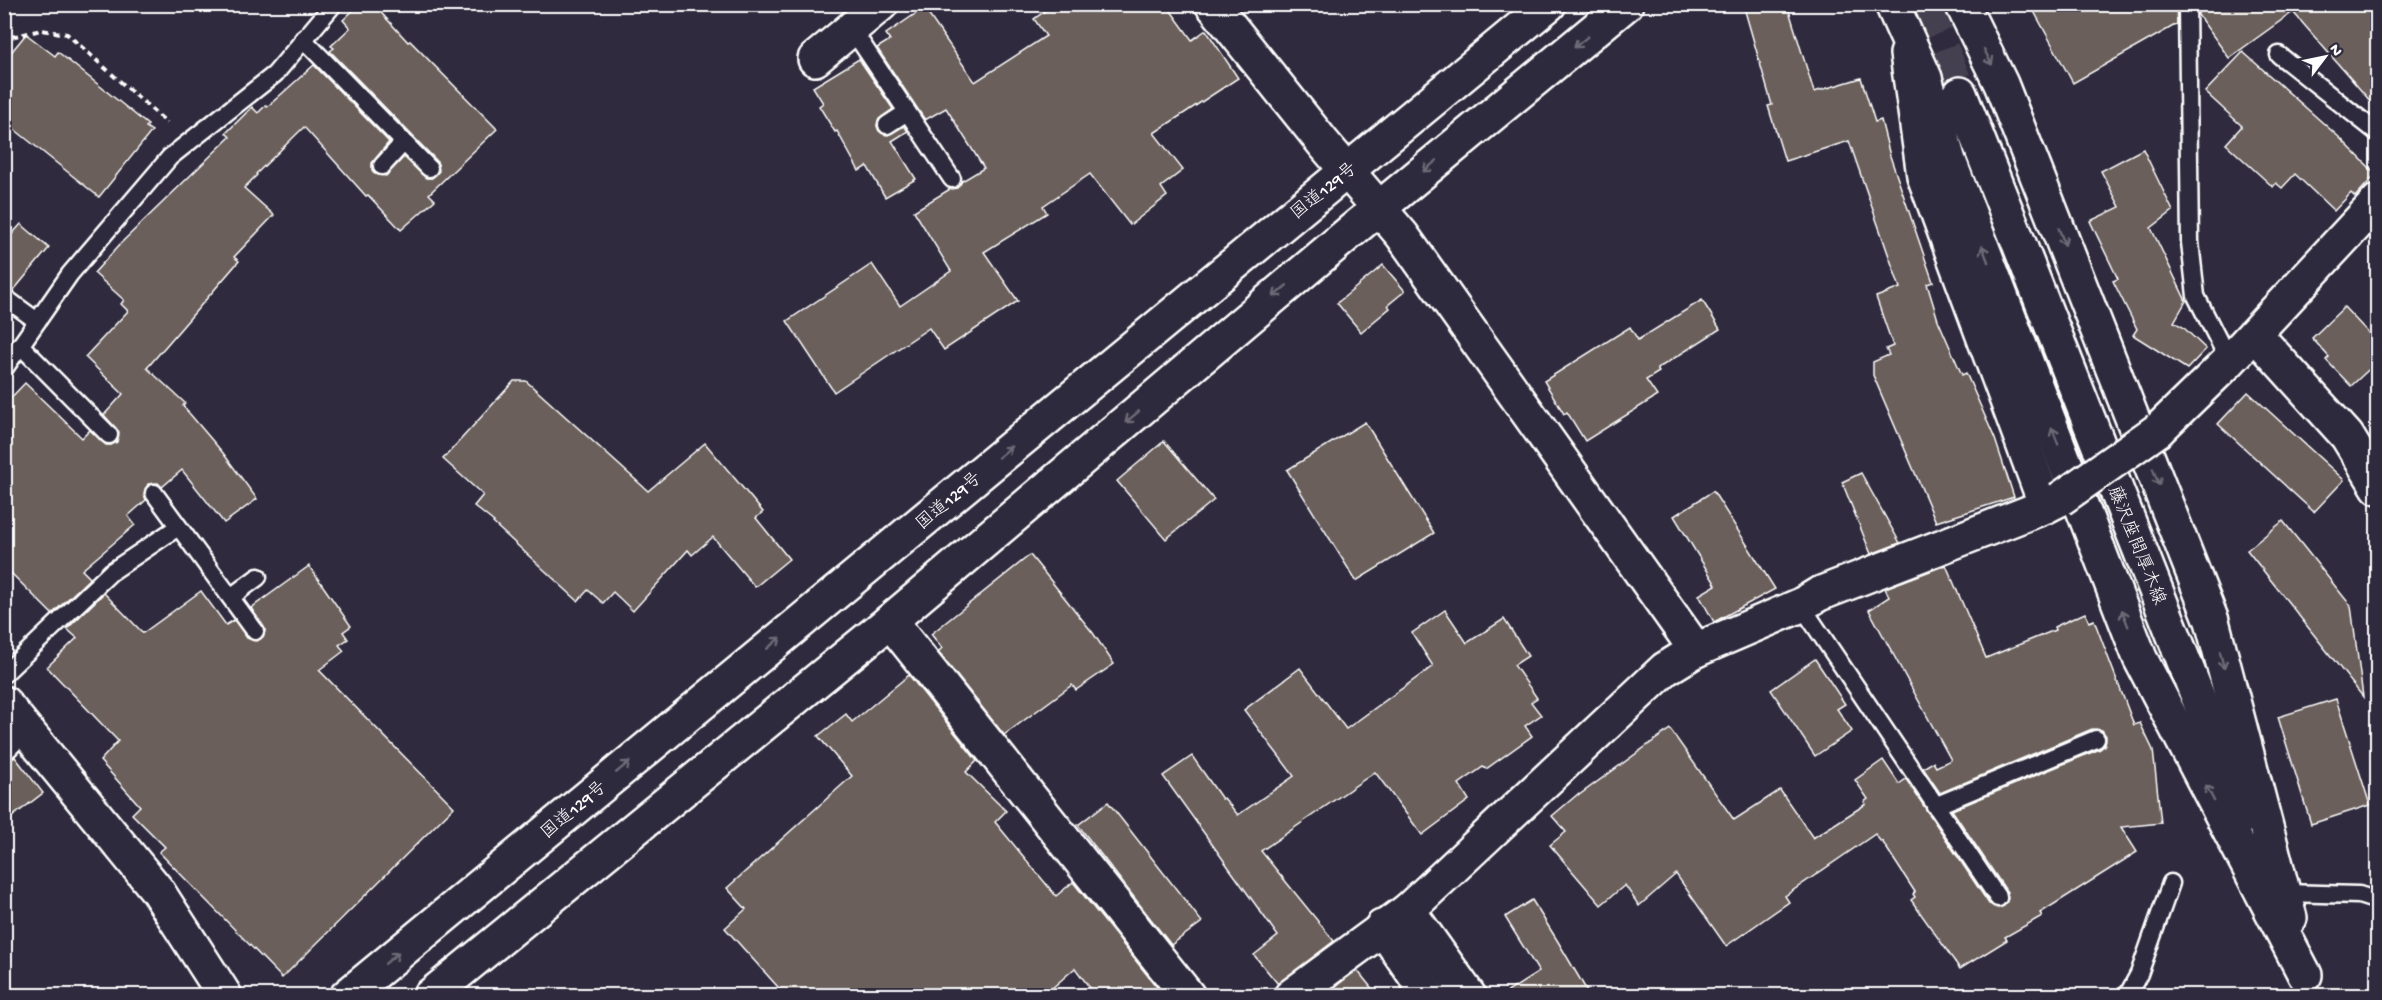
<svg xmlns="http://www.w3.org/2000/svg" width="2382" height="1000" viewBox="0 0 2382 1000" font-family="'Gochi Hand','Klee One',sans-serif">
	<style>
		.building { fill: #6a5e5a; stroke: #fff; stroke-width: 1.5 }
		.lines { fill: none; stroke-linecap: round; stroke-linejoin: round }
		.primary-tunnel { stroke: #443f50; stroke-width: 33; stroke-dasharray: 33 16; stroke-linecap: butt }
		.lane-casing { stroke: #fff; stroke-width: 21 }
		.street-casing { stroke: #fff; stroke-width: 38 }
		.primary-casing { stroke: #fff; stroke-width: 38 }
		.highway-casing { stroke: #fff; stroke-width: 38 }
		.path { stroke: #fff; stroke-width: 4; stroke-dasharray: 6 4.5; stroke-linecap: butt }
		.lane { stroke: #2f2a3d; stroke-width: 16 }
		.street { stroke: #2f2a3d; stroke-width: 33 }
		.primary { stroke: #2f2a3d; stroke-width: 33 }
		.highway { stroke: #2f2a3d; stroke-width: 33 }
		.street-bridge-casing { stroke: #fff; stroke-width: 38; stroke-linecap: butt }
		.street-bridge { stroke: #2f2a3d; stroke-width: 33 }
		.oneway { stroke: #6d6a77 }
		.labels { text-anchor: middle; stroke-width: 6; stroke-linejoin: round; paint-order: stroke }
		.street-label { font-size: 18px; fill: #fff; stroke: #2f2a3d }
	</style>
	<rect width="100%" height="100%" fill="#2f2a3d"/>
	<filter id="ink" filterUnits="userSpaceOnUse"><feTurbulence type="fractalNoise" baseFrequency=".0167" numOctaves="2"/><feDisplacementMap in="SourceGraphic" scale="12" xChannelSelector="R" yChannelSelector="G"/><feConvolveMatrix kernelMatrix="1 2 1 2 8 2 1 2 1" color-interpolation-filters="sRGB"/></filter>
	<g filter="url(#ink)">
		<g class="building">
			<polygon points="360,4 373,4 408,42 410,41 497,129 429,194 435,200 401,230 368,195 366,196 304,127 256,174 257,175 244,188 274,215 234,257 239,261 147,368 185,403 183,406 223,453 257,499 224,523 182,470 162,487 158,483 148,484 144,494 146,500 128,516 135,525 82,570 90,578 52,614 4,566 4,405 25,383 82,438 90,430 106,445 111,445 117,442 119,432 104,415 123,394 85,357 128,311 121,304 124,300 94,273 122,242 230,137 226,133 252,107 258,113 266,105 267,107 314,65 389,142 372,163 372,170 375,174 386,176 404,157 426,178 432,178 439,171 437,161 330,51 334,48 331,46 350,28 343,20"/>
			<polygon points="1055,4 1166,4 1192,40 1206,30 1238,78 1154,133 1183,170 1161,187 1167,196 1130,225 1090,174 1043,206 1047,213 984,252 1018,301 944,350 929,328 834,392 787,321 872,264 900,306 951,271 914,211 950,189 957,188 962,181 984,168 946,108 925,120 877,48 890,40 886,34 924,8 975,82 1046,36 1034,19"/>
			<polygon points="1743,4 1787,4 1814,92 1861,78 1875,122 1881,120 1890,156 1933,282 1927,284 1938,320 1962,375 1966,373 1995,439 2014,497 1936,522 1873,375 1873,362 1889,355 1886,349 1893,346 1876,297 1900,288 1849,141 1785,161 1768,106 1772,105"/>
			<polygon points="2030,4 2176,4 2177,24 2073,83"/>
			<polygon points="2198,4 2365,4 2378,20 2378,110 2293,12 2229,58 2198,15"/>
			<polygon points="26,34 55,56 58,52 148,125 146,127 152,131 99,197 4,121 4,61"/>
			<polygon points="2243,52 2340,138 2376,174 2355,197 2351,193 2334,211 2295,174 2282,188 2276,183 2273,187 2226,144 2242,126 2205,92"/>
			<polygon points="859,59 893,109 878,120 877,126 879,131 888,135 904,126 908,131 892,141 916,179 885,197 867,166 859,171 837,131 835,132 819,106 823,103 813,87"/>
			<polygon points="2143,149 2173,211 2151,228 2186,301 2174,322 2183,327 2206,349 2187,369 2133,335 2137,329 2113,281 2118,279 2090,221 2120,207 2101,171"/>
			<polygon points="21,224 49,248 13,291 4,287 4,243"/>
			<polygon points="1383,265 1405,291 1388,305 1390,308 1361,332 1337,303"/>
			<polygon points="1702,300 1720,329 1657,369 1659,372 1646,380 1657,396 1585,441 1567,412 1564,414 1544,381 1630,327 1638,340"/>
			<polygon points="2344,307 2378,343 2378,361 2351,386 2326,360 2329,357 2312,338"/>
			<polygon points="514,381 526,381 648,491 705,443 763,512 756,518 789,559 755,587 713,537 692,555 688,550 633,611 613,592 603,603 588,590 578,601 493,523 494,522 474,506 483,495 443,459"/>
			<polygon points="2248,392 2344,480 2314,512 2218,424"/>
			<polygon points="1365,422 1434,533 1356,581 1287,470"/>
			<polygon points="1164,441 1214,500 1166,539 1117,481"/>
			<polygon points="1861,473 1900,543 1871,554 1842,482"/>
			<polygon points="1713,491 1775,589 1714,622 1699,595 1716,585 1674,516"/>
			<polygon points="2283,521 2351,606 2363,697 2247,550"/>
			<polygon points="1030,555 1093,633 1114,664 1076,690 1072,685 1004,735 938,652 942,648 931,634"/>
			<polygon points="1946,565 1986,658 2055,630 2054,627 2085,613 2089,622 2094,620 2134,725 2140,723 2153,750 2161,823 2121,827 2137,852 2040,913 2042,916 2005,937 2007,940 1960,969 1911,900 1915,897 1913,894 1915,892 1882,841 1881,842 1875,834 1785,896 1789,902 1726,946 1676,874 1639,906 1625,885 1601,905 1550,845 1566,832 1552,816 1578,794 1579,795 1670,729 1734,820 1780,790 1813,838 1866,804 1864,802 1868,799 1855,780 1883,760 1899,784 1906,779 1989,904 1998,908 2004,906 2008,898 2007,892 1952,810 2100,749 2105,745 2106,736 2102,730 2092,729 1940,793 1923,768 1933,762 1936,767 1951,760 1869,610 1889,597 1885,588"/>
			<polygon points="309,566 351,626 343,632 348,639 339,645 344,651 319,670 454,807 282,978 159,852 165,847 132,814 140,806 100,761 118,741 47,667 77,638 67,629 104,593 143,633 201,591 226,625 234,620 247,638 257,641 264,636 265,629 251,608"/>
			<polygon points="1445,610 1467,643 1504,619 1528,656 1514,665 1537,698 1531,702 1541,715 1525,726 1532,736 1486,769 1483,767 1459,784 1469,800 1422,835 1375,772 1261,851 1334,941 1278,984 1254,955 1278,936 1163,776 1192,756 1222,799 1224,798 1238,815 1294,776 1244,710 1300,668 1346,729 1433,666 1412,633"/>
			<polygon points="1815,659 1845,704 1837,709 1852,731 1815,756 1771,690"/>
			<polygon points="909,675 977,761 966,772 1006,811 995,822 1056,896 1073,882 1164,996 1096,996 1075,968 1043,996 786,996 725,928 746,909 727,888 852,776 818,736 846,714 852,722"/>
			<polygon points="2336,699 2370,805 2311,824 2278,717"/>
			<polygon points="15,757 43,793 4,823 4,763"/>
			<polygon points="1108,802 1202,922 1171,945 1078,825"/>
			<polygon points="1532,900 1557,940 1590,996 1501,996 1539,972 1505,917"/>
			<polygon points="1357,970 1378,996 1323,996"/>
		</g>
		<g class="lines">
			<polyline class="primary-tunnel" points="1924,4 1960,94"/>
			<defs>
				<g id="lane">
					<polyline points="2187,4 2190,242 2196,296 2229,361"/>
					<polyline points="852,29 952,179"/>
					<polyline points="303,39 429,168"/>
					<polyline points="2279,55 2378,133"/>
					<polyline points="887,125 907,112"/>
					<polyline points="382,166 403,143"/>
					<polyline points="4,297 37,321"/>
					<polyline points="20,345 109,435"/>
					<polyline points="4,369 70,274 170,157 275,74 332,6"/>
					<polyline points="154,493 255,631"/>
					<polyline points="231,597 258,577"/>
					<polyline points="1801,605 1998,898"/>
					<polyline points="4,674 111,572 178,527"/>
					<polyline points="4,753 26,731"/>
					<polyline points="1935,806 2096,739"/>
					<polyline points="2284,893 2359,895 2378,901"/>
					<polyline points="2127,996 2139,974 2171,883"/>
				</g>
				<g id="street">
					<polyline points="1212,4 1324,144 1402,235 1696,650"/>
					<polyline points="1907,54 1924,176 2046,506"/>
					<polyline points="815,59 881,4"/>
					<polyline points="2255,334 2347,436 2378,487"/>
					<polyline points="2158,430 2229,361 2378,201"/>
					<polyline points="890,621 1188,996"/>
					<polyline points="4,703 157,890 225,996"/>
					<polyline points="1408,910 1469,996"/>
					<polyline points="1382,927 1429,996"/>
					<polyline points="1291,996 1408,910 1665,669 1696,650 1801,605 1819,594 2046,506 2060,499"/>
				</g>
				<g id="primary">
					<polyline points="1892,4 1925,78 1949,161 2140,658 2305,975"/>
					<polyline points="1962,4 2001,84 2212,621 2290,918"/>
					<polyline points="1960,94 2245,816"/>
				</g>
				<g id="highway">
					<polyline points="347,996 1549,4"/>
					<polyline points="430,996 890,621 1349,233 1626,4"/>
				</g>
			</defs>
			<use href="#lane" class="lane-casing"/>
			<use href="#street" class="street-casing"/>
			<use href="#primary" class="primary-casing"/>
			<use href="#highway" class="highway-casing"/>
			<polyline class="path" points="4,43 11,37 41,30 67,34 167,123"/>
			<use href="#lane" class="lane"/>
			<use href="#street" class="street"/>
			<use href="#primary" class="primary"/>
			<use href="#highway" class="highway"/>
			<defs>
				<polyline id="street-bridge" points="2060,499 2158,430"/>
			</defs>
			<use href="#street-bridge" class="street-bridge-casing"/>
			<use href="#street-bridge" class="street-bridge"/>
		</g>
		<defs><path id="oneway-shaft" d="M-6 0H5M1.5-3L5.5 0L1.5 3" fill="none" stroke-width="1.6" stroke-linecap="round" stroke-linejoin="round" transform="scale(1.5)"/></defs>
		<g class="oneway">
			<use href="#oneway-shaft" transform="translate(1581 42) rotate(141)"/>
			<use href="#oneway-shaft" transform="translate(1988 57) rotate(63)"/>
			<use href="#oneway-shaft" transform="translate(1430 166) rotate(141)"/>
			<use href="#oneway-shaft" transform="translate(2062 237) rotate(69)"/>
			<use href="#oneway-shaft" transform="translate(1985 254) rotate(-111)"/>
			<use href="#oneway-shaft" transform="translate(1280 291) rotate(140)"/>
			<use href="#oneway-shaft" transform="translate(1132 417) rotate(140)"/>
			<use href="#oneway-shaft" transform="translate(2055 436) rotate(-111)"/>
			<use href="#oneway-shaft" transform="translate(1005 452) rotate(-40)"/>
			<use href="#oneway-shaft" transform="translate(2156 477) rotate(69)"/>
			<use href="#oneway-shaft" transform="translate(2125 618) rotate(-111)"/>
			<use href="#oneway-shaft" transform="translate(774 643) rotate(-40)"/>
			<use href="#oneway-shaft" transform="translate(2222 660) rotate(75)"/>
			<use href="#oneway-shaft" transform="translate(623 767) rotate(-40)"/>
			<use href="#oneway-shaft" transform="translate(2210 793) rotate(-117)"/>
			<use href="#oneway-shaft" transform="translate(392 958) rotate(-40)"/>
		</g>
	</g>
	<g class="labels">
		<g class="street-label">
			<text transform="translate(1323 190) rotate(-39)" y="6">国道129号</text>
			<text transform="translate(948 500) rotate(-40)" y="6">国道129号</text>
			<text transform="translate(2138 545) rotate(68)" y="6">藤沢座間厚木線</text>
			<text transform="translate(573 809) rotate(-40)" y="6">国道129号</text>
		</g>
	</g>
	<rect width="2382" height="1000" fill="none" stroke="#2f2a3d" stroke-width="24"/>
	<rect x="12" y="12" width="2358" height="976" fill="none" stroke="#fff" stroke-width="2" filter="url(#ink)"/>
	<g transform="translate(2325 57) rotate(58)" stroke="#2f2a3d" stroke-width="4.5" paint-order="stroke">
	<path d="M0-4.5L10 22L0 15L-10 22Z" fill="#ffffff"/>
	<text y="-9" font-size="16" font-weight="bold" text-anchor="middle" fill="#ffffff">N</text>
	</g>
</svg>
